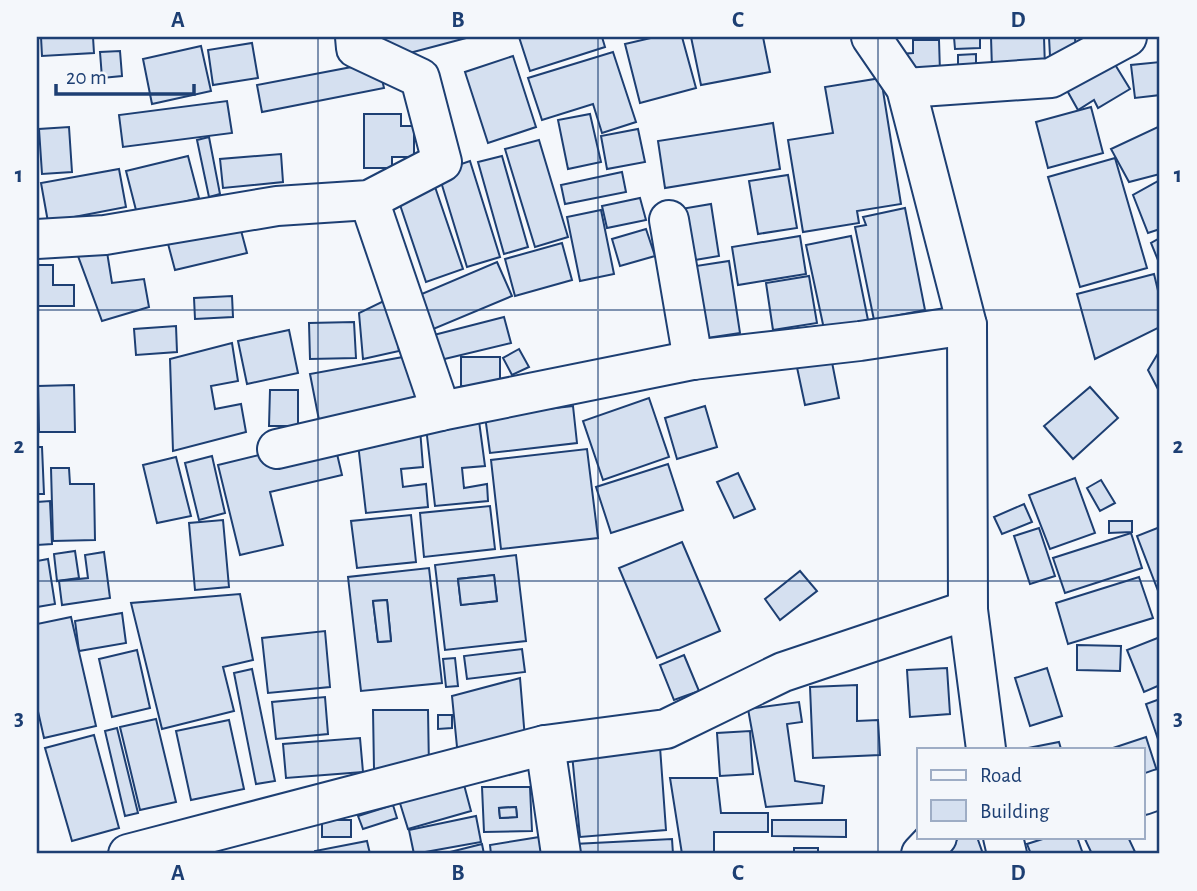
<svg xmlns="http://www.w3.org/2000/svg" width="1197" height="891" viewBox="0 0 1197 891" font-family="'Alegreya Sans',sans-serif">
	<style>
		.building { fill: #d5e0f0; stroke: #1d3f73; stroke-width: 2; fill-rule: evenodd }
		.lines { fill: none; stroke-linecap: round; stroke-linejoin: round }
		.minor-casing { stroke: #1d3f73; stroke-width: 42 }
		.minor { stroke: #f4f7fb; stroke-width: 38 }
		.grid { fill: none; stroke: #1d3f73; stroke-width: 2; stroke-opacity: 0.55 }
		.neatline { fill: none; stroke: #1d3f73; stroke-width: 2.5 }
		.grid-label { font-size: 23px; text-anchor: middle; font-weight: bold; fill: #1d3f73 }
	</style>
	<rect width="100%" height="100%" fill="#f4f7fb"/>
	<g class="building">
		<polygon points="41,37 93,37 94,53 42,56"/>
		<polygon points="381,37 470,37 387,59"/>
		<polygon points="519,37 602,37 605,47 530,71"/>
		<polygon points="655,37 682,37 696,88 640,103 625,44"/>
		<polygon points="691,37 763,37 770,72 701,85"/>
		<polygon points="954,37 980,37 980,48 955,49"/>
		<polygon points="991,37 1044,37 1045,68 992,69"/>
		<polygon points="1049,37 1075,37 1076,56 1050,56"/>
		<polygon points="913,40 939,40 940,72 901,73 900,54 913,53"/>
		<polygon points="252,43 258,78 213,85 208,50"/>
		<polygon points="201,46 211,91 152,104 143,59"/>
		<polygon points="120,51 122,76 102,78 100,52"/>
		<polygon points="613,52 636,122 602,133 593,104 542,120 528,78"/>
		<polygon points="976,54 976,66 958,68 958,55"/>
		<polygon points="513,56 536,127 488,143 465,72"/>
		<polygon points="1111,58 1130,89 1098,108 1094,100 1078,110 1064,85"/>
		<polygon points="378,62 384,88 262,112 257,85"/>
		<polygon points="1160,62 1160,95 1135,98 1131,65"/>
		<polygon points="881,78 901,204 857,211 859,223 803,232 788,140 833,133 825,87"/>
		<polygon points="227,101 232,133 123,147 119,115"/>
		<polygon points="1091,107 1103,153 1048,168 1036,122"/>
		<polygon points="364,114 401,114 401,126 414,126 414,157 392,157 392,168 364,168"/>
		<polygon points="590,114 601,162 568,169 558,120"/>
		<polygon points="773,123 780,169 665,188 658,141"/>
		<polygon points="1160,126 1160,174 1129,182 1111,149"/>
		<polygon points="69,127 72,172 42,174 39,129"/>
		<polygon points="638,129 645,162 607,169 601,136"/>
		<polygon points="209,137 220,194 209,197 197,140"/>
		<polygon points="539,140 568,237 535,247 505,149"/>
		<polygon points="281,154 283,182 223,188 220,159"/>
		<polygon points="188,156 199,198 137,214 126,171"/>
		<polygon points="502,156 528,247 504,254 478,162"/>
		<polygon points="1115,158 1147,268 1080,287 1048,177"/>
		<polygon points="470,161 500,257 467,267 438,172"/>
		<polygon points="119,169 126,207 48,222 41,183"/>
		<polygon points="622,172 626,192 565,204 561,185"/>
		<polygon points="788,175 797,228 758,234 749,181"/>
		<polygon points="1160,180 1160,229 1148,233 1133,195"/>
		<polygon points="433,181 463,269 426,282 396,193"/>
		<polygon points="640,198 646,220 607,228 602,206"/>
		<polygon points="711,204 719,256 689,261 681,209"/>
		<polygon points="905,208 925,310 874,320 855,227 866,225 863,217"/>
		<polygon points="601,210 614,274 580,281 567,217"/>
		<polygon points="239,223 247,253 175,270 167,240"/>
		<polygon points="646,229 655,256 620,266 612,239"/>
		<polygon points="800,236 806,274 738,285 732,247"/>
		<polygon points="851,236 868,320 824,329 806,245"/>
		<polygon points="1160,238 1160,265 1151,243"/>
		<polygon points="562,243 572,280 515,296 505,259"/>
		<polygon points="107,252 112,283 144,279 149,307 102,321 78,256"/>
		<polygon points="729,261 740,333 707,338 696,266"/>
		<polygon points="497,262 512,296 431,330 417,296"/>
		<polygon points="37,265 53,265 53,285 74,285 74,306 37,306"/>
		<polygon points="1154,274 1160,299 1160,327 1095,359 1077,294"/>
		<polygon points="809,276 817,323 773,330 766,283"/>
		<polygon points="232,296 233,317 195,319 194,298"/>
		<polygon points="392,297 399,351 363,359 359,313"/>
		<polygon points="504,317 511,343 432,362 426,337"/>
		<polygon points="354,322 356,358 310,359 309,323"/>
		<polygon points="176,326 177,352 136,355 134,329"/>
		<polygon points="289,330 298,373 247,384 238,341"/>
		<polygon points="232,343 238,381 211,386 215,409 241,404 246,432 173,451 170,359"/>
		<polygon points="519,349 529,367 512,375 503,358"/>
		<polygon points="1160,350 1160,393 1148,370"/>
		<polygon points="830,352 839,398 805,405 795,358"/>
		<polygon points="414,355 423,402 319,420 310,374"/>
		<rect x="461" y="357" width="39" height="29"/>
		<polygon points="74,385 75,432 39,432 38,386"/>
		<polygon points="1090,387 1118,418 1073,459 1044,426"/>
		<polygon points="270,390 298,390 298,426 269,426"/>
		<polygon points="649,398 669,457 603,480 583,421"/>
		<polygon points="573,406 577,443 490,453 485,416"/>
		<polygon points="705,406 717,447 677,459 665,418"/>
		<polygon points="479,421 485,466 462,468 464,488 487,484 488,501 435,506 426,427"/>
		<polygon points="420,429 423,467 401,469 403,487 426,484 428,507 366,513 357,435"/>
		<polygon points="333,437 342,475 270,492 283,545 240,555 218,465"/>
		<polygon points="37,447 42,447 44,494 37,494"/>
		<polygon points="587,449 598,538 501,549 491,460"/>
		<polygon points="212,456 225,513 199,520 185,463"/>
		<polygon points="176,457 191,516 157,523 143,465"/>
		<polygon points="668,464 683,510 611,533 596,487"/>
		<polygon points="51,468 69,468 70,484 94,484 95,540 53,541"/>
		<polygon points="738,473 755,509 734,518 717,482"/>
		<polygon points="1075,478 1095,533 1050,549 1029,495"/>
		<polygon points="1101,480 1115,503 1100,511 1087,488"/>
		<polygon points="50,501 52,544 37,545 37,502"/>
		<polygon points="1024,504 1032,522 1002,534 994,517"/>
		<polygon points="490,506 495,549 424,557 420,513"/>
		<polygon points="411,515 416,562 357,568 351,521"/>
		<polygon points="223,520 229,587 195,590 189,523"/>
		<polygon points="1109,521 1132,521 1132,532 1109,533"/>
		<polygon points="1160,527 1160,596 1137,536"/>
		<polygon points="1039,528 1055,576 1030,584 1014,536"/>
		<polygon points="1131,533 1142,568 1065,593 1053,558"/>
		<polygon points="682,542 720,631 657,658 619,568"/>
		<polygon points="75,551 79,578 57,581 54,554"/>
		<polygon points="104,552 110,598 62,605 59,581 88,578 85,555"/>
		<path d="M516,555L526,641L445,650L435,565ZM494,575L497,601L461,605L458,579Z"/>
		<polygon points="48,559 55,604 37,607 37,561"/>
		<path d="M429,568L442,683L361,691L348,577ZM387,600L391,641L378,642L373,601Z"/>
		<polygon points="800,571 817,591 780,620 765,599"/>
		<polygon points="494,575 497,601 461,605 458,579"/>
		<polygon points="1139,577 1153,618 1068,644 1056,603"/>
		<polygon points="240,594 253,660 223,667 234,711 162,729 131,603"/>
		<polygon points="387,600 391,641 378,642 373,601"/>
		<polygon points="122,613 126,643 79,651 75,621"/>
		<polygon points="71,617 96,726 44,738 37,707 37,624"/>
		<polygon points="325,631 330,687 268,693 262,638"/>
		<polygon points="1160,637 1160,685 1144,692 1127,650"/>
		<polygon points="1077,645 1121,646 1120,671 1077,670"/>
		<polygon points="522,649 525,672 467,679 464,656"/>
		<polygon points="137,650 150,708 112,717 99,659"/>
		<polygon points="684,655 699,691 674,700 660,665"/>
		<polygon points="455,658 458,686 446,687 443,659"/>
		<polygon points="947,668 950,714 910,717 907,670"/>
		<polygon points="1047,668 1062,716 1030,726 1015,678"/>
		<polygon points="252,669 275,781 256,784 234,673"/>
		<polygon points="520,678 525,739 458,757 452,696"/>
		<polygon points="857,685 857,721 878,720 880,755 813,758 810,687"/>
		<polygon points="325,697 328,734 276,739 272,702"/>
		<polygon points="1160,699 1160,745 1146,704"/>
		<polygon points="799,702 802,722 787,724 795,781 824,786 822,803 766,807 748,709"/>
		<polygon points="373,710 428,710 429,768 374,769"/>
		<polygon points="438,715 452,715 452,728 438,729"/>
		<polygon points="156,719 176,802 140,810 120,727"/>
		<polygon points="229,720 244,789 191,800 176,731"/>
		<polygon points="117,728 138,813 125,816 105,731"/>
		<polygon points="750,731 753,774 720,776 717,733"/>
		<polygon points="94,735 119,828 72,841 45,748"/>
		<polygon points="1146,737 1157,771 1143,775 1143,749 1110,749"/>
		<polygon points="360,738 363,772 286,778 283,744"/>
		<polygon points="1059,742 1061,749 1023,749"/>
		<polygon points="660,747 666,830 580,837 572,754"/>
		<polygon points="670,778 717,778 721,813 768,813 768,832 714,832 714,854 682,854"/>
		<polygon points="463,781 471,811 408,829 399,800"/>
		<path d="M482,787H530L532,831L484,832ZM516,807L517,817L500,818L499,808Z"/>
		<polygon points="393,805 397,818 363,829 358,816"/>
		<polygon points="516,807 517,817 500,818 499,808"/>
		<polygon points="476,816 481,842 414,854 409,830"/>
		<rect x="322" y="820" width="29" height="17"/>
		<polygon points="772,820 846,820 846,837 772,836"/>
		<polygon points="552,835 555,854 491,854 490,845"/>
		<polygon points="960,837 977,837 983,854 940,854"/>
		<polygon points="1049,837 1077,837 1083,854 1031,854 1027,844"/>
		<polygon points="1084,837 1128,837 1136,854 1092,854"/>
		<polygon points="672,839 673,854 574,854 574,844"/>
		<polygon points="367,841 370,854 315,854 315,851"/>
		<polygon points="482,844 484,854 442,854"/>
		<rect x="794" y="848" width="24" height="6"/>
	</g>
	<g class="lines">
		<defs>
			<g id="minor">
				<polyline points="871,37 906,88 967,325 968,610 986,749"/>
				<polyline points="906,88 1051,78 1127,37"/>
				<polyline points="369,200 441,411"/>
				<polyline points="669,220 693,360"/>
				<polyline points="37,239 105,235 277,206 369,200 442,162 420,78 356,48 355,37"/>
				<polyline points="277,449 441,411 693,360 860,341 967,325"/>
				<polyline points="545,745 561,854"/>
				<polyline points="1143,795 1160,789"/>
				<polyline points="1003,837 1007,854"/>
				<polyline points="128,854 545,745 666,729 783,672 968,610"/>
				<polyline points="921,854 937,837"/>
			</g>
		</defs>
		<use href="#minor" class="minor-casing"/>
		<use href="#minor" class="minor"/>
	</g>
	<path class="grid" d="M318,37V854M598,37V854M878,37V854M37,310H1160M37,581H1160"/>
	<rect width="1197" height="891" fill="none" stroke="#f4f7fb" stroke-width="77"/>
	<rect x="917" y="748" width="228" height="91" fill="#f4f7fb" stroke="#9eadc5" stroke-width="2"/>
	<rect x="931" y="770" width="35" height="10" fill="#f4f7fb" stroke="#9eadc5" stroke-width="2"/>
	<text x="980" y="782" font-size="21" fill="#1d3f73">Road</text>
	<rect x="931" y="800" width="35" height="21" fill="#d5e0f0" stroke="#9eadc5" stroke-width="2"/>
	<text x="980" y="818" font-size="21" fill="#1d3f73">Building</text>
	<path d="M56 84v10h138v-10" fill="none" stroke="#1d3f73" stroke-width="3.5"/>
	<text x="66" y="84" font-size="21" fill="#1d3f73" stroke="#f4f7fb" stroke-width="5" paint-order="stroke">20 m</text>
	<rect x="38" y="38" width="1120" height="814" class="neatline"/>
	<g class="grid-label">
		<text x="178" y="27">A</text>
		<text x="458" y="27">B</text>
		<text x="738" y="27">C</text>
		<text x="1018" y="27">D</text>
		<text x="19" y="182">1</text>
		<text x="1178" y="182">1</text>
		<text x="19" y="453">2</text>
		<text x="1178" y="453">2</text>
		<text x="19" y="725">3</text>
		<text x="1178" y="725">3</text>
		<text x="178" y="880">A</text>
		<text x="458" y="880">B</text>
		<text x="738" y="880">C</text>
		<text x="1018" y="880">D</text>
	</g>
</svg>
